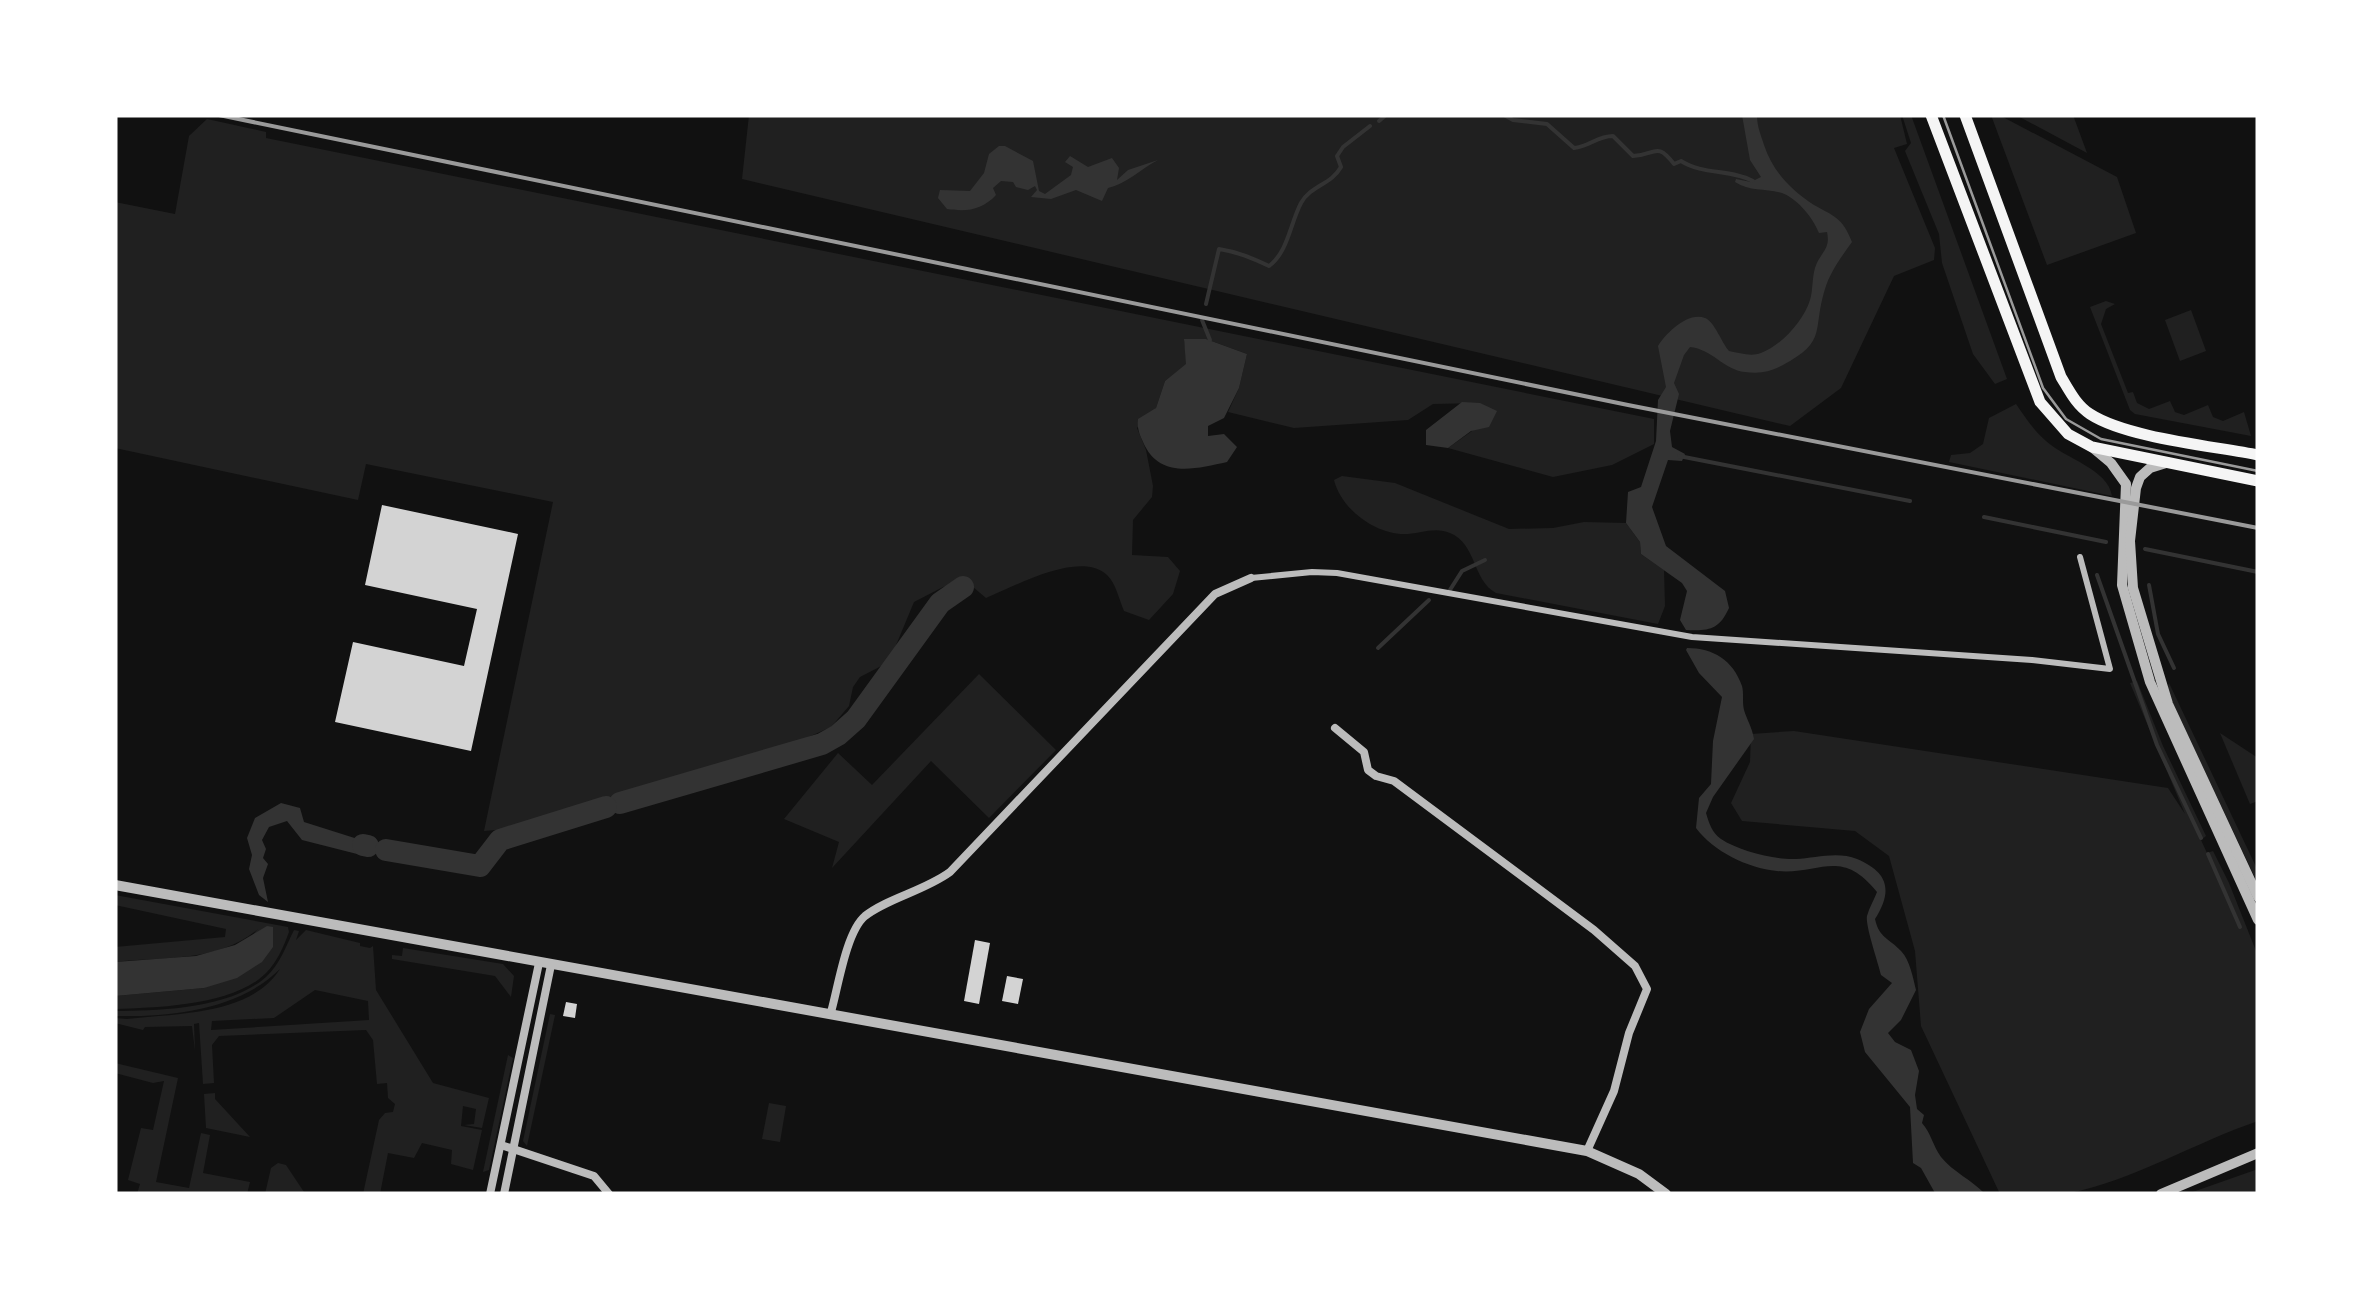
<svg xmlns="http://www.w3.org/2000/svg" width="2373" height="1309" viewBox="0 0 2373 1309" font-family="'Alegreya Sans',sans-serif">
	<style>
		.green { fill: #202020; fill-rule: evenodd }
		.water { fill: #333 }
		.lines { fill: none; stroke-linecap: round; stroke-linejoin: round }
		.stream { stroke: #333; stroke-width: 4 }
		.river { stroke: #333; stroke-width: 22 }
		.building { fill: #d3d3d3 }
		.pedestrian { stroke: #bcbcbc; stroke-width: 6 }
		.minor { stroke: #bcbcbc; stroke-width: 8 }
		.tertiary { stroke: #bcbcbc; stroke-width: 10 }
		.secondary { stroke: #f5f5f5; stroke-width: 11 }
		.tram { stroke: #9a9a9a; stroke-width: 2.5 }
		.rail { stroke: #9a9a9a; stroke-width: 4 }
	</style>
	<rect width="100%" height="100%" fill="#111"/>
	<g class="green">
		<polygon points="749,115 1900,115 1907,144 1894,148 1935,248 1934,260 1894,276 1841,388 1790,426 742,179"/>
		<polygon points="1902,115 1911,115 2007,379 1995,384 1973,354 1942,263 1939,234 1905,151 1911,143"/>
		<polygon points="1991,115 1999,115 2117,177 2136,233 2047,265"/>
		<polygon points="2016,115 2073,115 2087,153"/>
		<path d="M207,119L266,132V138L1654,419V444L1612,465L1553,477L1448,448L1472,431L1480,403L1433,404L1408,420L1294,428L1228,412L1239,388L1247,354L1206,339L1184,340L1187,364L1165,381L1156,408L1137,428L1146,450L1153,486L1152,497L1133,520L1132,555L1168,557L1180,571L1173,594L1149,620L1124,611C1119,600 1116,583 1107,575C1080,550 1015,586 986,598L967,582L943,587L914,602L889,662L860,677L853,687L849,706L831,727L788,746L508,829L484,831L553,502L366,464L358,500L115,448V202L175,214L189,136Z"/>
		<polygon points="2106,301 2115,304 2106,309 2101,324 2128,393 2133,392 2137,403 2149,409 2170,401 2175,412 2184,415 2208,405 2213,417 2223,421 2244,412 2251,436 2135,414 2130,410 2090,307"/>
		<polygon points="2191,310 2206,351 2180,361 2165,320"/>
		<path d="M2016,404C2025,417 2034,431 2046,441C2066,459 2108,469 2112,496L1949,462L1951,455L1970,453L1983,444L1989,418Z"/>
		<path d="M1342,476L1395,483L1509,529L1553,528L1584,522L1626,523L1640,542L1641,554L1664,570L1665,606L1658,624L1496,593C1472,580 1477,544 1450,533C1435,526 1419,534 1404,534C1375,534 1341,509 1334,480Z"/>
		<polygon points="979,674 1056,750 989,818 931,761 832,868 839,842 784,819 838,753 872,785"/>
		<path d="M2137,681L2163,746L2206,836L2201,840L2207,853L2213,851L2229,883L2258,956V1121C2196,1142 2134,1180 2070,1193C2048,1198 2022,1194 2000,1194L1921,1026L1915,951L1889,856L1855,831L1742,821L1731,803L1750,762L1751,734L1794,731L2168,788L2185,814L2130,683Z"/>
		<polygon points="2169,683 2258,871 2258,884 2167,691"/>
		<polygon points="2220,733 2258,758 2258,801 2250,804"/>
		<path d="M115,895L288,927L289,932C284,946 277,962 266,973C235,1005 158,1008 115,1009V996L204,988L258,929C218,963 163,956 115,962V947L225,937L226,929L115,905Z"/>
		<path d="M294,930L299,931L296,940L306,930L360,943V946L370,948L373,946L376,990L433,1083L489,1098L482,1128L464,1125L474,1124L476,1109L463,1106L461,1126L482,1130L473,1170L451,1164L452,1150L422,1143L414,1158L388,1153L380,1194H363L379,1120L385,1113L393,1112L395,1104L388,1098L387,1083L377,1084L373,1040L366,1030L219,1036L212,1045L214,1083L203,1084L199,1023L194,1024L195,1051L192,1026L145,1027L143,1030L115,1023V1018L127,1019C176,1013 250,1016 280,969C239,1010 171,1017 115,1016V1011C158,1011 230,1009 266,977C280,964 286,946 294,930ZM315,990L368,1001L369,1020L211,1030L212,1021L274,1018Z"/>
		<polygon points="403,948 503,964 514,976 511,997 495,976 392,959 392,955 402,956"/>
		<polygon points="550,1014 555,1015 527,1146 523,1141"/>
		<polygon points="508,1055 513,1058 489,1170 483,1172"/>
		<polygon points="115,1063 178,1078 156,1182 189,1188 201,1133 210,1135 203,1173 250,1182 247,1194 137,1194 140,1184 128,1180 141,1128 153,1130 164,1081 153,1083 115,1073"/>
		<polygon points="215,1093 215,1099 250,1137 206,1128 204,1094"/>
		<polygon points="769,1103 786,1106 780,1142 762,1139"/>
		<polygon points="278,1163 286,1165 304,1192 312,1194 265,1194 271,1168"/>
		<polygon points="2258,1169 2258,1194 2187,1194"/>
	</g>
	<g class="water">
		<path d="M1742,115H1757C1757,127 1761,135 1764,145C1773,172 1791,190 1814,205C1835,217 1842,217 1852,242C1842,256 1830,272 1825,289C1812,331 1828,341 1783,365C1770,372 1760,374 1745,372C1724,370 1712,349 1690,347L1684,355L1674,383L1679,394L1670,431L1672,447L1685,454L1682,461L1668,460L1652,507L1666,546L1725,591L1729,608C1719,630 1709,631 1686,630L1680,620L1687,591L1682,583L1641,554L1640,542L1626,523L1628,492L1641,487L1656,441L1658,400L1666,387L1658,346C1665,334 1688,311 1705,318C1714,321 1722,343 1729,351C1740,353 1751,357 1761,353C1782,345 1804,320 1810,300C1813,290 1812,278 1815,268C1820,252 1831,250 1827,232L1819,233C1813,218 1798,199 1782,193C1766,188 1750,192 1735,182L1736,179L1751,182L1761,177L1750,160Z"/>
		<path d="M999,146H1005L1033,161L1039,191L1045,194L1071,175L1073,167L1065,162L1070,156L1088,167L1112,158L1119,168L1117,180L1128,170L1158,160C1141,169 1126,184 1108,188L1102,201L1076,190L1051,199L1031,197L1037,190L1035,186L1028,190L1016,187L1013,182L1001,181L993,188L996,195C982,210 967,212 947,209L938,198L940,190L970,191L984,173L989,154Z"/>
		<path d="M1184,339H1206L1247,354L1239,388L1224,418L1208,426V436L1224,434L1237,447L1227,462C1195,469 1159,479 1143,442C1139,433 1137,428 1138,419L1156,408L1165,381L1186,364Z"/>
		<polygon points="1462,402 1480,403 1497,411 1489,427 1471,431 1448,448 1426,445 1426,430"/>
		<path d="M1687,648C1713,648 1733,660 1742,686C1744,693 1742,702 1744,710C1747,720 1752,727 1754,739L1713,797L1706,813C1709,823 1712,833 1721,839C1739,851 1775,860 1796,859C1815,858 1838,851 1857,859C1890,873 1892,892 1875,919C1879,938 1889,938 1901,951C1910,960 1913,978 1916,990L1901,1020L1888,1033L1895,1042L1911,1050L1919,1071L1915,1095L1917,1109L1924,1115L1922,1123C1931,1133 1933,1146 1941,1157C1953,1172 1972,1180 1985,1194L1935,1193L1921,1168L1913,1163L1910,1107L1865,1052L1860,1032L1869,1009L1892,983L1881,975C1878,962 1865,925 1867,916C1869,908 1874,900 1877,892C1841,847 1820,875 1777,871C1747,868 1713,851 1696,828L1699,798L1711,784L1713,741L1722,697L1699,673L1686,650Z"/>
		<polygon points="281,803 300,808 304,822 364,841 361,855 302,840 287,821 269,827 262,840 266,849 263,858 268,864 263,878 268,902 259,895 249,869 252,855 247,838 255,818"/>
		<polygon points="267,926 273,927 273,947 262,962 237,978 204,988 115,996 115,962 196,956 235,945"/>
	</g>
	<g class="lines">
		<g class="stream">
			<path d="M1504,115L1513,120L1547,124L1574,148C1589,147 1597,136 1613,136L1633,156C1656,155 1656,141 1674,164L1681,161C1703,175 1730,169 1753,181"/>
			<polyline points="1379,121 1386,115"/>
			<path d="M1206,304L1219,249C1238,252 1252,258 1269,266C1288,252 1290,224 1301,203C1311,185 1331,185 1341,167L1337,156L1343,147L1370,126"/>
			<polyline points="1202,320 1210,340"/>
			<polyline points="1679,456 1910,501"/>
			<polyline points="1984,517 2106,542"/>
			<polyline points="2145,549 2258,572"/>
			<polyline points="2097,575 2157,745 2201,838"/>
			<polyline points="2149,585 2158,634 2174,668"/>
			<polyline points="1448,593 1462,571 1485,560"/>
			<polyline points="1378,648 1429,600"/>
			<polyline points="2208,854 2240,927"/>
		</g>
		<g class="river">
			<polyline points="620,803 822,744 838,735 856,719 940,603 963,587"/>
			<polyline points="363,845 368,846"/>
			<polyline points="386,850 480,866 500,840 606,807"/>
		</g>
	</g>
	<g class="building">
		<polygon points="382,505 518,534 471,751 335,722 353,642 464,666 477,609 365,585"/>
		<polygon points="975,940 990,943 979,1004 964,1001"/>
		<polygon points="1007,976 1023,979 1018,1004 1002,1001"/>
		<polygon points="566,1002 577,1004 575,1018 563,1016"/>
	</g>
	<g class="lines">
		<polyline class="pedestrian" points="1251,578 1312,572 1337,573 1692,637 2032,660 2110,669 2080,557"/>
		<g class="minor">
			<polyline points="1335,728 1364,752 1368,770 1376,776 1394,781 1594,930 1635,966 1647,989 1629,1033 1614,1091 1587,1151"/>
			<path d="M831,1012C838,988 846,932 865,916C888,898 924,891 950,872L1215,594L1251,578"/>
			<polyline points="501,1145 594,1176 609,1194"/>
			<polyline points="490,1194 539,963"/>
			<polyline points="504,1194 551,965"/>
		</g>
		<g class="tertiary">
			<polyline points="2093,448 2111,463 2126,484 2122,585 2150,682 2258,920"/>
			<polyline points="2166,463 2150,468 2140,477 2136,488 2130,541 2133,588 2168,704 2258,897"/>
			<polyline points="115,885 1587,1151 1639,1174 1666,1194"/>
			<polyline points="2161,1194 2258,1153"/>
		</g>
		<g class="secondary">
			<polyline points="1931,115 2040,402 2068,434 2092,447 2258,481"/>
			<path d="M1965,115L2061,377C2069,390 2076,405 2090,414C2127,438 2213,446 2258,455"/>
		</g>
		<polyline class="tram" points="1943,115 2043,388 2066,419 2101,439 2258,471"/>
		<polyline class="rail" points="219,115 1628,405 2258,528"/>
	</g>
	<rect width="2373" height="1309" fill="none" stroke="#ffffff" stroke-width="235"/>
</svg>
